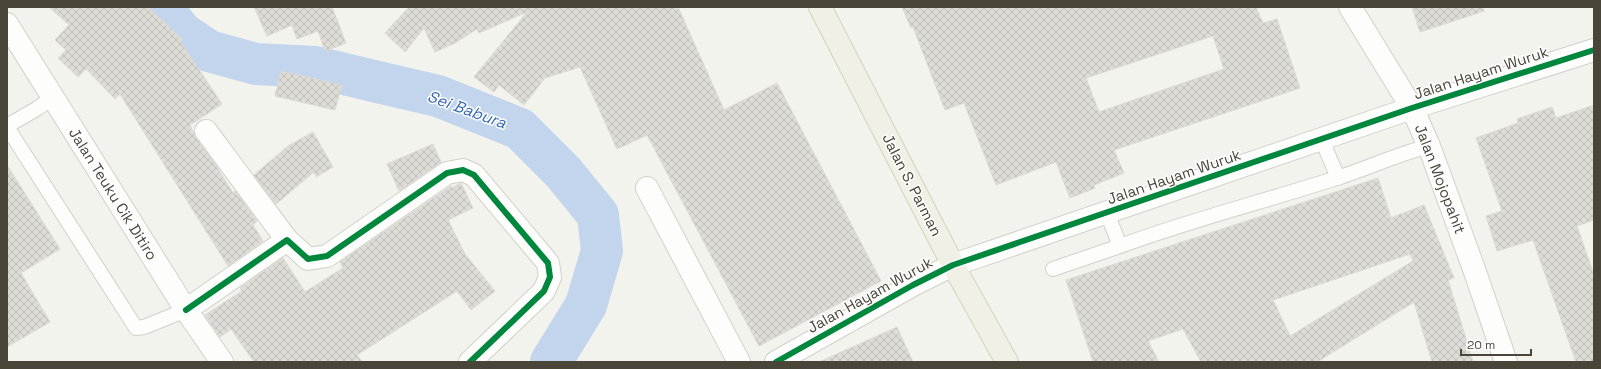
<svg xmlns="http://www.w3.org/2000/svg" width="1601" height="369" viewBox="0 0 1601 369" font-family="'Space Grotesk',sans-serif">
	<style>
		.lines { fill: none; stroke-linecap: round; stroke-linejoin: round }
		.river { stroke: #c2d5ed; stroke-width: 42 }
		.building { fill: url(#building-cross-hatch); stroke: #dbdad4; fill-rule: evenodd }
		.service-casing { stroke: #d1d0cb; stroke-width: 16 }
		.minor-casing { stroke: #d1d0cb; stroke-width: 24 }
		.tertiary-casing { stroke: #d1d0cb; stroke-width: 24 }
		.primary-casing { stroke: #d4d1bc; stroke-width: 24 }
		.service { stroke: #fdfdfc; stroke-width: 14 }
		.minor { stroke: #fdfdfc; stroke-width: 22 }
		.tertiary { stroke: #fdfdfc; stroke-width: 22 }
		.primary { stroke: #f1f0e6; stroke-width: 22 }
		.cycleway-casing { stroke: #fff; stroke-width: 8 }
		.cycleway { stroke: #00873e; stroke-width: 6 }
		.labels { text-anchor: middle; stroke-width: 3; stroke-linejoin: round; paint-order: stroke }
		.street-label { font-size: 15px; fill: #494539; stroke: #fff }
		.water-label { font-size: 16px; font-style: italic; fill: #3869af; stroke: #fff }
	</style>
	<defs>
		<pattern id="building-cross-hatch" width="8" height="8" patternUnits="userSpaceOnUse"><rect width="8" height="8" fill="#dddcd6"/><path d="M0 0l8 8M0 8l8-8" fill="none" stroke="#bfbeb8"/></pattern>
	</defs>
	<rect width="100%" height="100%" fill="#f3f3ee"/>
	<g class="lines">
		<polyline class="river" points="161,7 182,33 209,51 256,64 315,67 382,83 438,96 520,129 563,172 598,215 602,251 586,305 551,362"/>
	</g>
	<g class="building">
		<polygon points="49,7 148,7 182,39 180,41 222,104 190,125 196,138 213,161 233,193 235,191 257,221 253,225 263,241 228,266 120,94 115,99 86,69 78,77 58,58 66,50 55,40 69,25"/>
		<polygon points="254,7 332,7 346,43 325,51 318,31 297,39 292,25 267,36"/>
		<polygon points="409,7 678,7 724,110 777,83 881,281 759,346 647,135 617,149 580,67 545,78 524,105 499,85 494,92 474,77 527,12 479,33 477,29 455,43 435,52 424,28 405,52 385,33"/>
		<path d="M902,7H1256L1263,23L1277,19L1300,88L1114,150L1124,173L1094,185L1095,188L1070,198L1056,162L996,185L964,103L945,110L913,27L911,28ZM1213,36L1224,69L1099,112L1086,78Z"/>
		<polygon points="1412,7 1483,7 1484,11 1420,32"/>
		<polygon points="281,71 342,85 335,110 275,96"/>
		<polygon points="1594,105 1594,220 1577,226 1594,275 1594,362 1576,362 1533,240 1497,251 1486,216 1502,211 1476,138 1518,123 1517,119 1552,107 1556,118"/>
		<polygon points="313,132 333,167 316,177 314,172 276,204 254,175 288,146"/>
		<polygon points="433,144 441,162 399,191 387,164"/>
		<polygon points="7,165 60,249 21,273 50,322 7,347"/>
		<path d="M1378,178L1391,218L1424,205L1454,278L1448,280L1473,362H1432L1414,302L1317,362H1201L1183,329L1148,341L1159,362H1093L1066,280ZM1410,254L1413,261L1290,336L1273,300Z"/>
		<polygon points="461,183 473,208 448,220 465,254 495,291 471,310 457,291 357,355 362,362 254,362 231,329 220,337 205,315 242,291 240,288 283,258 305,292 343,268 340,262 451,186 452,188"/>
		<polygon points="897,327 913,362 819,362"/>
	</g>
	<g class="lines">
		<defs>
			<g id="service">
				<polyline points="7,126 38,108 53,97"/>
				<polyline points="7,127 136,328 144,327 186,310"/>
				<polyline points="1322,140 1338,178"/>
				<path d="M1107,213L1120,246C1191,220 1265,201 1337,178C1368,168 1398,154 1429,146"/>
				<polyline points="1053,269 1120,246"/>
			</g>
			<g id="minor">
				<polyline points="1350,7 1412,108 1429,146 1474,269 1506,362"/>
				<polyline points="206,131 287,240"/>
				<polyline points="647,188 739,362"/>
				<polyline points="186,310 287,240 308,259 327,256 447,173 463,170 474,175 548,263 550,277 544,291 470,362"/>
				<polyline points="776,362 913,285 953,265 1412,108 1594,50"/>
			</g>
			<polyline id="tertiary" points="7,24 186,310 222,362"/>
			<polyline id="primary" points="820,7 953,265 1007,362"/>
		</defs>
		<use href="#service" class="service-casing"/>
		<use href="#minor" class="minor-casing"/>
		<use href="#tertiary" class="tertiary-casing"/>
		<use href="#primary" class="primary-casing"/>
		<use href="#service" class="service"/>
		<use href="#minor" class="minor"/>
		<use href="#tertiary" class="tertiary"/>
		<use href="#primary" class="primary"/>
		<defs>
			<g id="cycleway">
				<polyline points="186,310 287,240 308,259 327,256 447,173 463,170 474,175 548,263 550,277 544,291 470,362"/>
				<polyline points="776,362 913,285 953,265 1412,108 1594,50"/>
			</g>
		</defs>
		<use href="#cycleway" class="cycleway-casing"/>
		<use href="#cycleway" class="cycleway"/>
	</g>
	<g class="labels">
		<g class="street-label">
			<text transform="translate(1481 73) rotate(-18)" y="5">Jalan Hayam Wuruk</text>
			<text transform="translate(1174 177) rotate(-19)" y="5">Jalan Hayam Wuruk</text>
			<text transform="translate(1440 179) rotate(69)" y="5">Jalan Mojopahit</text>
			<text transform="translate(912 185) rotate(63)" y="5">Jalan S. Parman</text>
			<text transform="translate(113 194) rotate(58)" y="5">Jalan Teuku Cik Ditiro</text>
			<text transform="translate(870 295) rotate(-29)" y="5">Jalan Hayam Wuruk</text>
		</g>
		<g class="water-label">
			<text transform="translate(467 109) rotate(20)" y="6">Sei Babura</text>
		</g>
	</g>
	<rect width="1601" height="369" fill="none" stroke="#494539" stroke-width="16"/>
	<path d="M1461 349v6h70v-6" fill="none" stroke="#494539" stroke-width="2"/>
	<text x="1467" y="349" font-size="12" fill="#494539" stroke="#ffffff" stroke-width="3" paint-order="stroke">20 m</text>
</svg>
